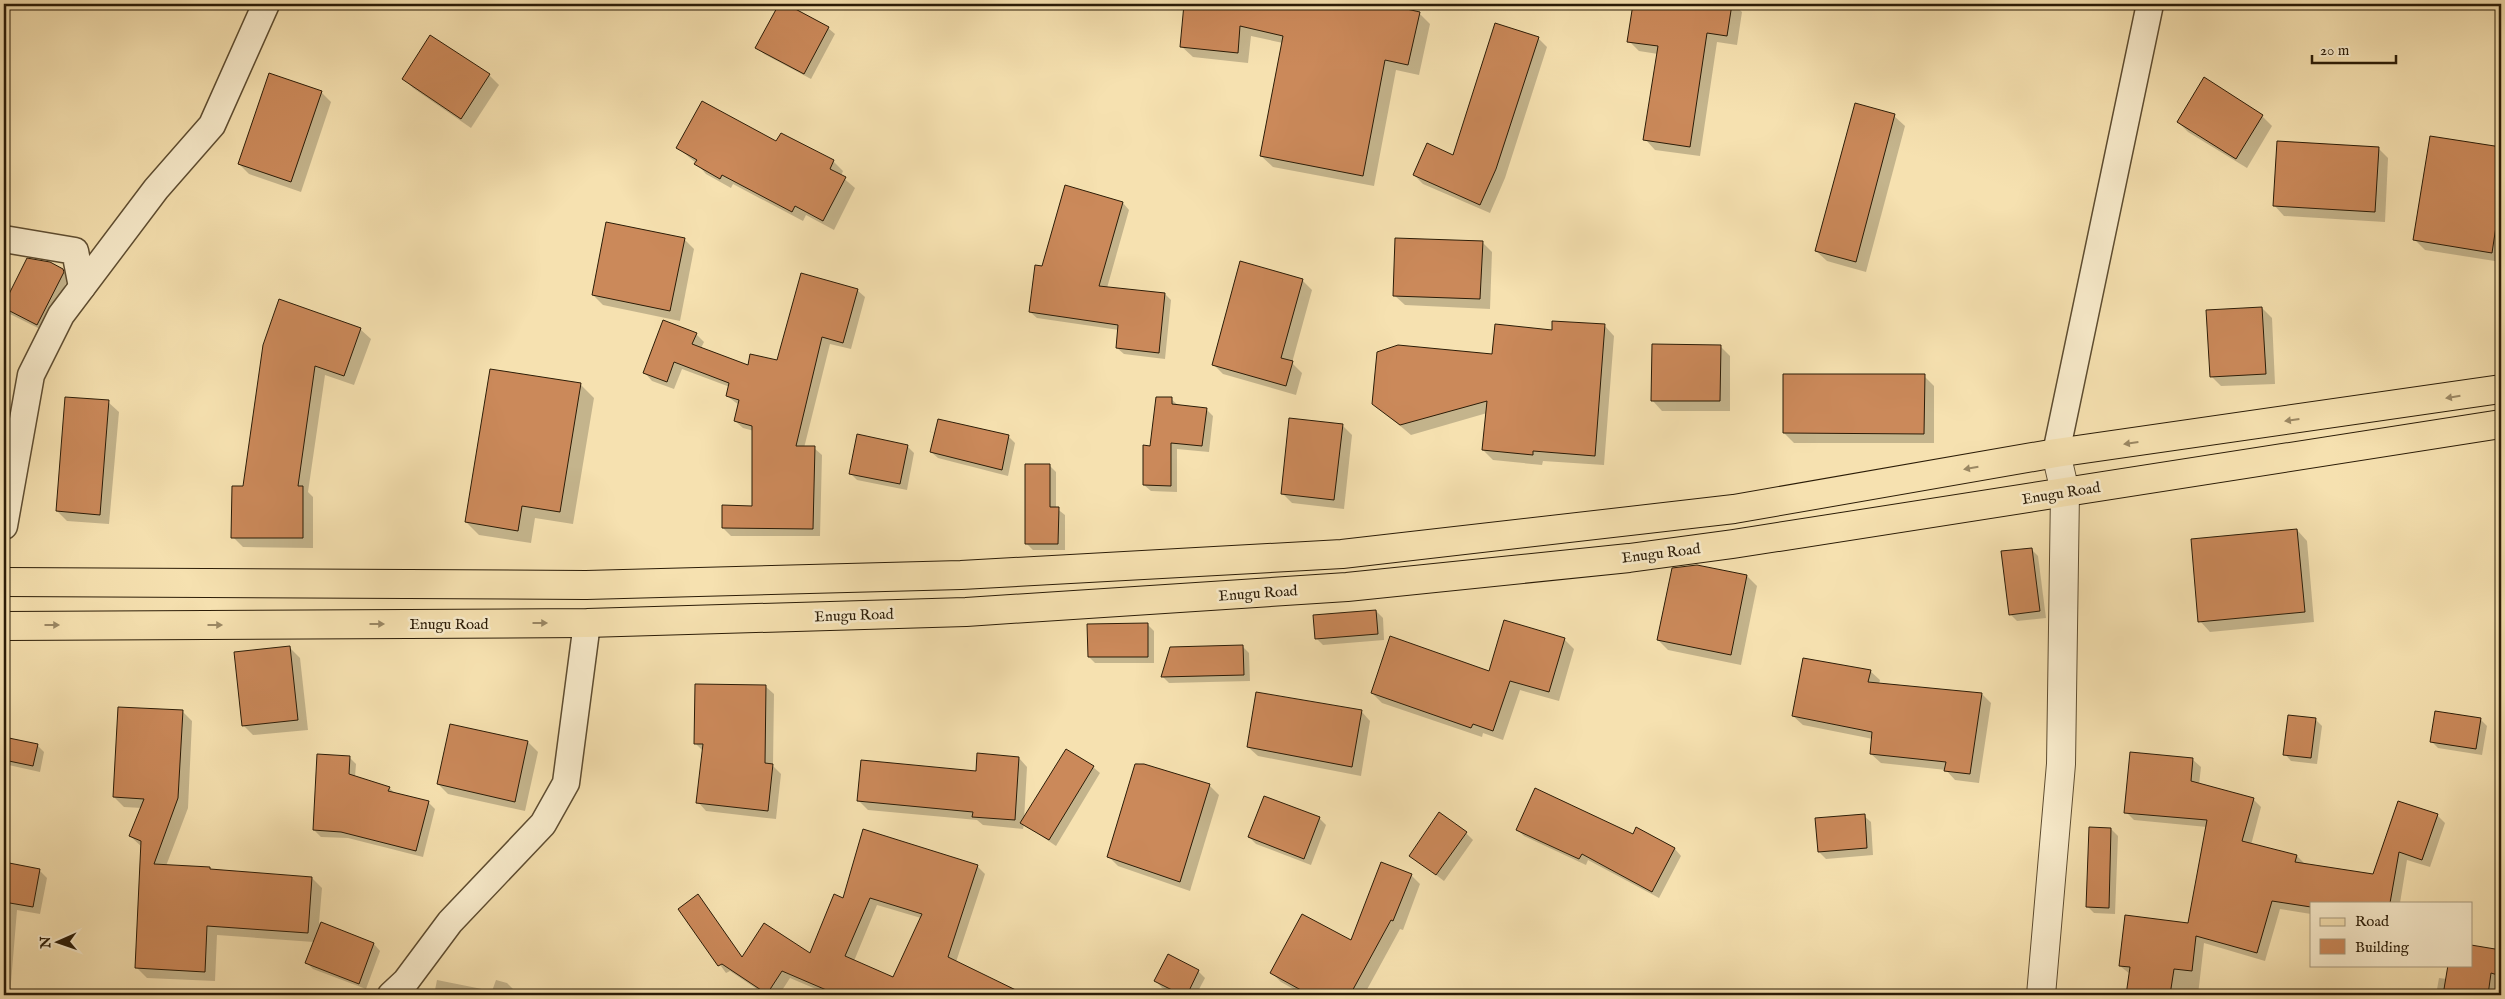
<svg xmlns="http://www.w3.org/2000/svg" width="2505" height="999" viewBox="0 0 2505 999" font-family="'IM FELL English',serif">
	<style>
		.shadow { fill: #0003; fill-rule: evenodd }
		.building { fill: #cb895a; stroke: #2b1c07; fill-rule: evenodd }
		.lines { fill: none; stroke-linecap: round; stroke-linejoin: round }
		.minor-casing { stroke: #5e4d31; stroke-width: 29 }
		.tertiary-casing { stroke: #5e4d31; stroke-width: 30 }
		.primary-casing { stroke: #2b1c07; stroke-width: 30 }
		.minor { stroke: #f9eccc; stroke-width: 26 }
		.tertiary { stroke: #f9eccc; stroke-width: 28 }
		.primary { stroke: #f6e1b0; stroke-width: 28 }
		.oneway { fill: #9b8864 }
		.labels { text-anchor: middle; stroke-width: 5; stroke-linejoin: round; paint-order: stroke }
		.street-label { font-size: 15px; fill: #2b1c07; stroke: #f9eccc }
	</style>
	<rect width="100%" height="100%" fill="#f6e1b0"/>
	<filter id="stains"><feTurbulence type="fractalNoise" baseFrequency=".004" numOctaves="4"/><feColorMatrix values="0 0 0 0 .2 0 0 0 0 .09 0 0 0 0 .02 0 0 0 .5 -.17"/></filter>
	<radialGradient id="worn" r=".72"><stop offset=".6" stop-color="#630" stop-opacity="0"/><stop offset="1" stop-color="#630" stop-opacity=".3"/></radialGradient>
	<g class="shadow">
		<polygon points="780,4 828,28 835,34 811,79 764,54 757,48"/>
		<polygon points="1186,4 1255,4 1279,6 1279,4 1379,4 1419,13 1430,24 1419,75 1396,70 1374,186 1273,167 1261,156 1283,43 1251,36 1248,63 1193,57 1181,46"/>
		<polygon points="1634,4 1733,4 1742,12 1737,45 1717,42 1700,156 1655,150 1645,139 1658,54 1639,51 1629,41"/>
		<polygon points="1538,38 1547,47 1505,178 1490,213 1423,184 1414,175 1454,156"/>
		<polygon points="489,75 499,85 471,128 413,88 403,78"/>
		<polygon points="321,92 331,102 301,192 249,174 239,164"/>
		<polygon points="1894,116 1905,126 1866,272 1827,261 1816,251"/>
		<polygon points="2262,116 2272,126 2247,168 2188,132 2178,122"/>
		<polygon points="2431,137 2501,149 2501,262 2425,250 2415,240"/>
		<polygon points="678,148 833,161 843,171 841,176 855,188 834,230 806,215 803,221 733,184 731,188 706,174 696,163"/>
		<polygon points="2378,148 2388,158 2385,222 2284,216 2274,205"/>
		<polygon points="1065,187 1123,203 1129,210 1107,288 1165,294 1171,300 1165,359 1124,354 1117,348 1119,330 1037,318 1030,312"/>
		<polygon points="684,239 694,249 680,321 603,305 593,295"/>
		<polygon points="1482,242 1492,252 1490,309 1405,305 1394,295"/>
		<polygon points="28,259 62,270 69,277 44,331 10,314 4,307"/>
		<polygon points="1302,280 1312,290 1292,363 1302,373 1296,395 1223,374 1213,364"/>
		<polygon points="857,290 865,297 851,349 830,344 804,448 814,448 822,455 820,536 731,536 723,528 753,507 754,431 743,428 735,421 739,405 727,396 730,387 682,369 674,389 652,381 645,373 696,334 704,342 701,348 749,366 777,362"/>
		<polygon points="2262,308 2272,318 2275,384 2221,386 2211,376"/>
		<polygon points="1604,325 1614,336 1604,465 1543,461 1542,465 1493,460 1483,450 1487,413 1411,435 1373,403 1553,331"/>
		<polygon points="360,329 371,339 354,385 325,375 308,492 313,497 313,548 243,547 233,537 244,487 264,345"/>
		<polygon points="1720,346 1730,356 1730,411 1662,411 1652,400"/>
		<polygon points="1924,376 1934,386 1934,443 1794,443 1784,433"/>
		<polygon points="581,385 594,398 573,524 535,518 531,543 479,535 466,522"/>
		<polygon points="1171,399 1178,405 1206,409 1213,416 1209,452 1177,449 1177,492 1151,491 1144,485 1152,447"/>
		<polygon points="108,402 119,412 109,524 67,521 57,511"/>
		<polygon points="1342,425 1352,435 1344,509 1292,503 1282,493"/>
		<polygon points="1009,437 1015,443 1008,476 938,458 931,452"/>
		<polygon points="907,446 914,453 907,490 857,480 850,473"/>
		<polygon points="1049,465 1056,472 1056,508 1065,515 1065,550 1033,550 1026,543"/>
		<polygon points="2297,530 2307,541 2314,622 2210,632 2200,621"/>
		<polygon points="2031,549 2038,556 2046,618 2017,621 2011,615"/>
		<polygon points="1697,566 1747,576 1757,586 1741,665 1668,650 1658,640"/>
		<polygon points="1376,611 1383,618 1384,640 1323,645 1316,638"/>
		<polygon points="1147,624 1154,631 1154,663 1095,663 1089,657"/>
		<polygon points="1564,639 1574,649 1559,701 1520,690 1503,740 1483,733 1482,737 1382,703 1372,693 1490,672"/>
		<polygon points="1243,647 1249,653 1250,681 1169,683 1163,677"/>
		<polygon points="290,648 300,658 308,730 253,735 243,725"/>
		<polygon points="1870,671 1880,680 1879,684 1982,694 1991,703 1979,783 1955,780 1946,770 1881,763 1871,754 1873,739 1803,725 1793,716"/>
		<polygon points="765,686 774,694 773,766 781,774 776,819 706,811 698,802 703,751 695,743"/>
		<polygon points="182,711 192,721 188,808 166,866 312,878 322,888 319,923 374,944 380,951 366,989 313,969 307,963 314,942 217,935 215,981 147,978 137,968 142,847 130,836 142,808 124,807 114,797"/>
		<polygon points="1361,711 1370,721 1361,776 1258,756 1248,747"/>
		<polygon points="2315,719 2322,726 2317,764 2291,761 2285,754"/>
		<polygon points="2480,719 2487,726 2482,755 2438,748 2432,742"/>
		<polygon points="4,738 37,745 44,752 40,772 4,764"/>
		<polygon points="528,742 538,752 525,811 448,794 438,784"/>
		<polygon points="349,757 356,764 355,777 389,788 395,793 428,802 435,809 423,857 348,838 321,837 314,830"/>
		<polygon points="1019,758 1027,767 1024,820 1093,767 1100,773 1056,846 1024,824 1023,829 983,825 977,820 868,810 859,801 977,773"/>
		<polygon points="2192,759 2201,767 2199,785 2253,799 2261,807 2251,845 2297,856 2306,865 2374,875 2437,815 2445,823 2430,867 2407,860 2400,903 2311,903 2311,914 2280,909 2265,961 2204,943 2198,995 2128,995 2130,974 2120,966 2189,925 2207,827 2134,820 2126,812"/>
		<polygon points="1136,763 1209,785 1219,795 1190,891 1118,866 1108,856"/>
		<polygon points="2500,778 2501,778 2501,811 2495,805"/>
		<polygon points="1864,816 1871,822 1873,855 1826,859 1819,852"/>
		<polygon points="1319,818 1326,825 1311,865 1256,844 1249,837"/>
		<polygon points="1636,829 1675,849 1681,856 1659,898 1588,860 1586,865 1524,836 1518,830 1633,835"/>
		<polygon points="2111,829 2118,836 2115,914 2094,913 2087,906"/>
		<polygon points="1466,833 1473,840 1444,881 1411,856"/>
		<polygon points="4,863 39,870 47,878 40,914 17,910 10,995 4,995"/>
		<path d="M977,866L985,874L956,962L1005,990L1003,995H830L790,978L779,995H766L730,971L726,973L680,909L698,896L743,958L810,955L844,900ZM877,905L921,918L894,979L854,961Z"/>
		<polygon points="1411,875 1420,884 1403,930 1400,929 1364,995 1304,995 1281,982 1272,973 1351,942"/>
		<polygon points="2471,946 2501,952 2501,980 2497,979 2495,995 2436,995 2439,978 2447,979 2471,965"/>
		<polygon points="1198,971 1205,978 1196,995 1177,995 1162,988 1156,981"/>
		<polygon points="437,980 492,991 496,980 507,983 516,992 516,995 434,995"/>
	</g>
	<g class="building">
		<polygon points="779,4 786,4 829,27 804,74 755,48"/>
		<polygon points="1184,4 1384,4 1420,12 1408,65 1385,60 1363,176 1260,156 1283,36 1240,26 1238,53 1180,47"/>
		<polygon points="1633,4 1732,4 1727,36 1707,33 1690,147 1643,140 1658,46 1627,42"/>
		<polygon points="1495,23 1539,37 1496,169 1480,205 1413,175 1427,143 1453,155"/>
		<polygon points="430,35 490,74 461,119 402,79"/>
		<polygon points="269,73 322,91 291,182 238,164"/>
		<polygon points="2204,77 2263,115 2236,159 2177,122"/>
		<polygon points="702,101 776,141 781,133 834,160 830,169 846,177 823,221 795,206 792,212 722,175 720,179 694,164 697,160 676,148"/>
		<polygon points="1855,103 1895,114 1856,262 1815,251"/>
		<polygon points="2430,136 2501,147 2501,193 2492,253 2413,240"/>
		<polygon points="2277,141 2379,147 2375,212 2273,206"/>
		<polygon points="1065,185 1123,202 1099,286 1165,293 1159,353 1116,348 1118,325 1029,312 1035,265 1042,266"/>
		<polygon points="606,222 685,238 670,311 592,295"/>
		<polygon points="1395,238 1483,241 1480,299 1393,296"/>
		<polygon points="27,258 50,262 63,269 64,272 37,325 4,308 4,304"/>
		<polygon points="1240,261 1303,279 1281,358 1293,361 1286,386 1212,365"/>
		<polygon points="801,273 858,289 843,343 822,337 796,446 815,446 813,529 722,528 722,505 752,506 752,426 734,421 739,400 726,396 729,383 674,362 667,382 643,373 663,320 697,333 692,344 748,365 750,354 777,360"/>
		<polygon points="279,299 361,328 344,376 315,366 298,486 303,486 303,538 231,538 232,486 243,486 263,345"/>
		<polygon points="2262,307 2266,374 2210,377 2206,310"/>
		<polygon points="1552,321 1605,324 1595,456 1533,451 1533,455 1482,450 1487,401 1400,425 1372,404 1377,352 1398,345 1492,354 1495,324 1552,330"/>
		<polygon points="1652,344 1721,345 1720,401 1651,401"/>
		<polygon points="490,369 581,383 560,512 522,506 518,531 465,522"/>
		<polygon points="1783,374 1925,374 1924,434 1783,433"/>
		<polygon points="65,397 109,400 100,515 56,511"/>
		<polygon points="1156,397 1172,397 1172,404 1207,408 1202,446 1171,443 1171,486 1143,485 1143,445 1150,446"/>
		<polygon points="1289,418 1343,424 1334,500 1281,494"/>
		<polygon points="938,419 1009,435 1002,470 930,452"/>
		<polygon points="857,434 908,445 900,484 849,474"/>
		<polygon points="1025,464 1050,464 1050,507 1059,507 1058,544 1025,544"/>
		<polygon points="2297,529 2305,612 2198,622 2191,539"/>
		<polygon points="2032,548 2040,611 2009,615 2001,551"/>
		<polygon points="1697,565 1747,575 1731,655 1657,640 1672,568"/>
		<polygon points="1376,610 1378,634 1315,639 1313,615"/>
		<polygon points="1504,620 1565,638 1549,692 1510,681 1493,731 1473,724 1471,728 1371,693 1390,636 1489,671"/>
		<polygon points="1148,623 1148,657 1088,657 1087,624"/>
		<polygon points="1243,645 1244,675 1161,677 1170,647"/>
		<polygon points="290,646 298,720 242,726 234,652"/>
		<polygon points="1803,658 1871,670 1868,682 1982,693 1970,774 1944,771 1946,762 1870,754 1872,732 1792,716"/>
		<polygon points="695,684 766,685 765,763 773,764 768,811 696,803 703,744 694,744"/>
		<polygon points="1256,692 1362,710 1352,767 1247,747"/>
		<polygon points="118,707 183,710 178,798 154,864 210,867 210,869 312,877 308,933 207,926 205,972 135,968 141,841 129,836 144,799 113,797"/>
		<polygon points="2435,711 2481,718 2476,749 2430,742"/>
		<polygon points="2288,715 2316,718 2311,758 2283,755"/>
		<polygon points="450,724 528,741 515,802 437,784"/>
		<polygon points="4,737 38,744 33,766 4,760"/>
		<polygon points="1066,749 1094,766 1049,840 1020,823"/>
		<polygon points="2130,752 2193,758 2191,781 2254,798 2242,841 2297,855 2295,862 2373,874 2398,801 2438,814 2422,860 2399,852 2390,903 2311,903 2311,907 2272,901 2257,953 2196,936 2192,971 2174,969 2170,995 2126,995 2130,967 2119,966 2125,915 2188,923 2207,820 2124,813"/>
		<polygon points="977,753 1019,757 1015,820 972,817 973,812 857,801 861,760 976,771"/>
		<polygon points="317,754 350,756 349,774 390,787 388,791 429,801 416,851 341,832 313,830"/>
		<polygon points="1135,764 1144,764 1210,784 1180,882 1107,857"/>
		<polygon points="1535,788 1633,834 1636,827 1675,848 1652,892 1582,854 1579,859 1516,830"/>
		<polygon points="1264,796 1320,817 1304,859 1248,837"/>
		<polygon points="1439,812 1467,832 1436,875 1409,856"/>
		<polygon points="1865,814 1867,848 1818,852 1815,818"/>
		<polygon points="2089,827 2111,828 2109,908 2086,907"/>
		<path d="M863,829L978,865L948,957L1026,995H838L782,971L767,994L722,964L718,966L678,909L698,894L742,957L764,923L810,953L834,894L843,898ZM870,898L922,914L893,977L845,956Z"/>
		<polygon points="4,862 40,869 33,907 4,902"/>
		<polygon points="1381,862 1412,874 1393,921 1391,920 1350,995 1310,995 1270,973 1302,914 1351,940"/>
		<polygon points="321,922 374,943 359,984 305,963"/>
		<polygon points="2471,945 2501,950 2501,976 2491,973 2488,995 2443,995 2448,965 2471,965"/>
		<polygon points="1168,954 1199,970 1187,995 1182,995 1154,981"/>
	</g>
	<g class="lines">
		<defs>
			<g id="minor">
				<polyline points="4,239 75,251 82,287"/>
				<polyline points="2056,453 2150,4"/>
				<polyline points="4,526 31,375 61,315 156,189 212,125 266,4"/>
				<polyline points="391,995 406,981 450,922 543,824 566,783 587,623"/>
			</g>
			<polyline id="tertiary" points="2041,995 2061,764 2065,492 2056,453"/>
			<g id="primary">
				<polyline points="4,582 586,585 961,575 1342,554 1734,509 2056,453 2501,389"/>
				<polyline points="4,626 587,623 966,612 1347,587 1629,558 1733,544 2501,424"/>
			</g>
		</defs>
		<use href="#minor" class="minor-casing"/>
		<use href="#tertiary" class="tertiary-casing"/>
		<use href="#primary" class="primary-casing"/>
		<use href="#minor" class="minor"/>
		<use href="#tertiary" class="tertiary"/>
		<use href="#primary" class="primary"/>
	</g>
	<defs><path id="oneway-solid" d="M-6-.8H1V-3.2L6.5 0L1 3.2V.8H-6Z" transform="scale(1.25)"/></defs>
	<g class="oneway">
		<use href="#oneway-solid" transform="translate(2453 397) rotate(171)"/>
		<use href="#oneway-solid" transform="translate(2292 420) rotate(172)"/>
		<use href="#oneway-solid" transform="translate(2131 443) rotate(172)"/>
		<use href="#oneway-solid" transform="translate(1971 468) rotate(170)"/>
		<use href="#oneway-solid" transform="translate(540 623)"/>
		<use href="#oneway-solid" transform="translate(377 624)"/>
		<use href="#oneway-solid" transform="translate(52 625)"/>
		<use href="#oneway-solid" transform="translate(215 625)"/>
	</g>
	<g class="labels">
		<g class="street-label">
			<text transform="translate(2061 493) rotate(-9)" y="5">Enugu Road</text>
			<text transform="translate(1661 553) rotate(-7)" y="5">Enugu Road</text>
			<text transform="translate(1258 593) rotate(-4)" y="5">Enugu Road</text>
			<text transform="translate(854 615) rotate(-2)" y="5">Enugu Road</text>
			<text x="449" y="629">Enugu Road</text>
		</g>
	</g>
	<rect width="2505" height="999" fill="none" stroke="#f6e1b0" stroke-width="20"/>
	<rect x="5" y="5" width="2495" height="989" fill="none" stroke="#2b1c07" stroke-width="2.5"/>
	<rect x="10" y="10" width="2485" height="979" fill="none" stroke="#2b1c07"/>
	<rect x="2310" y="902" width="162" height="65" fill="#f9eccc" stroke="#a7997d"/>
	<rect x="2320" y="918" width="25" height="8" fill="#f6e1b0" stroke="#a7997d"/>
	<text x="2355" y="926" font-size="15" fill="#2b1c07">Road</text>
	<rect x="2320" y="939" width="25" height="15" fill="#cb895a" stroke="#a7997d"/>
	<text x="2355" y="952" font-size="15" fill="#2b1c07">Building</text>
	<g transform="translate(58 942) rotate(268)" stroke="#f9eccc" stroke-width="4" paint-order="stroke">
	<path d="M0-4L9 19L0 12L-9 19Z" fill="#2b1c07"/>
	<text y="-8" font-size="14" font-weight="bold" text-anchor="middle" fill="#2b1c07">N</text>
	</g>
	<path d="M2312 55v8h84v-8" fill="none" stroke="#2b1c07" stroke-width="2.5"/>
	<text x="2320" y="55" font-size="15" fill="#2b1c07" stroke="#f9eccc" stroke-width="4" paint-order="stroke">20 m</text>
	<rect width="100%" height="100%" filter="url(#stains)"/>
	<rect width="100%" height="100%" fill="url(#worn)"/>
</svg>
